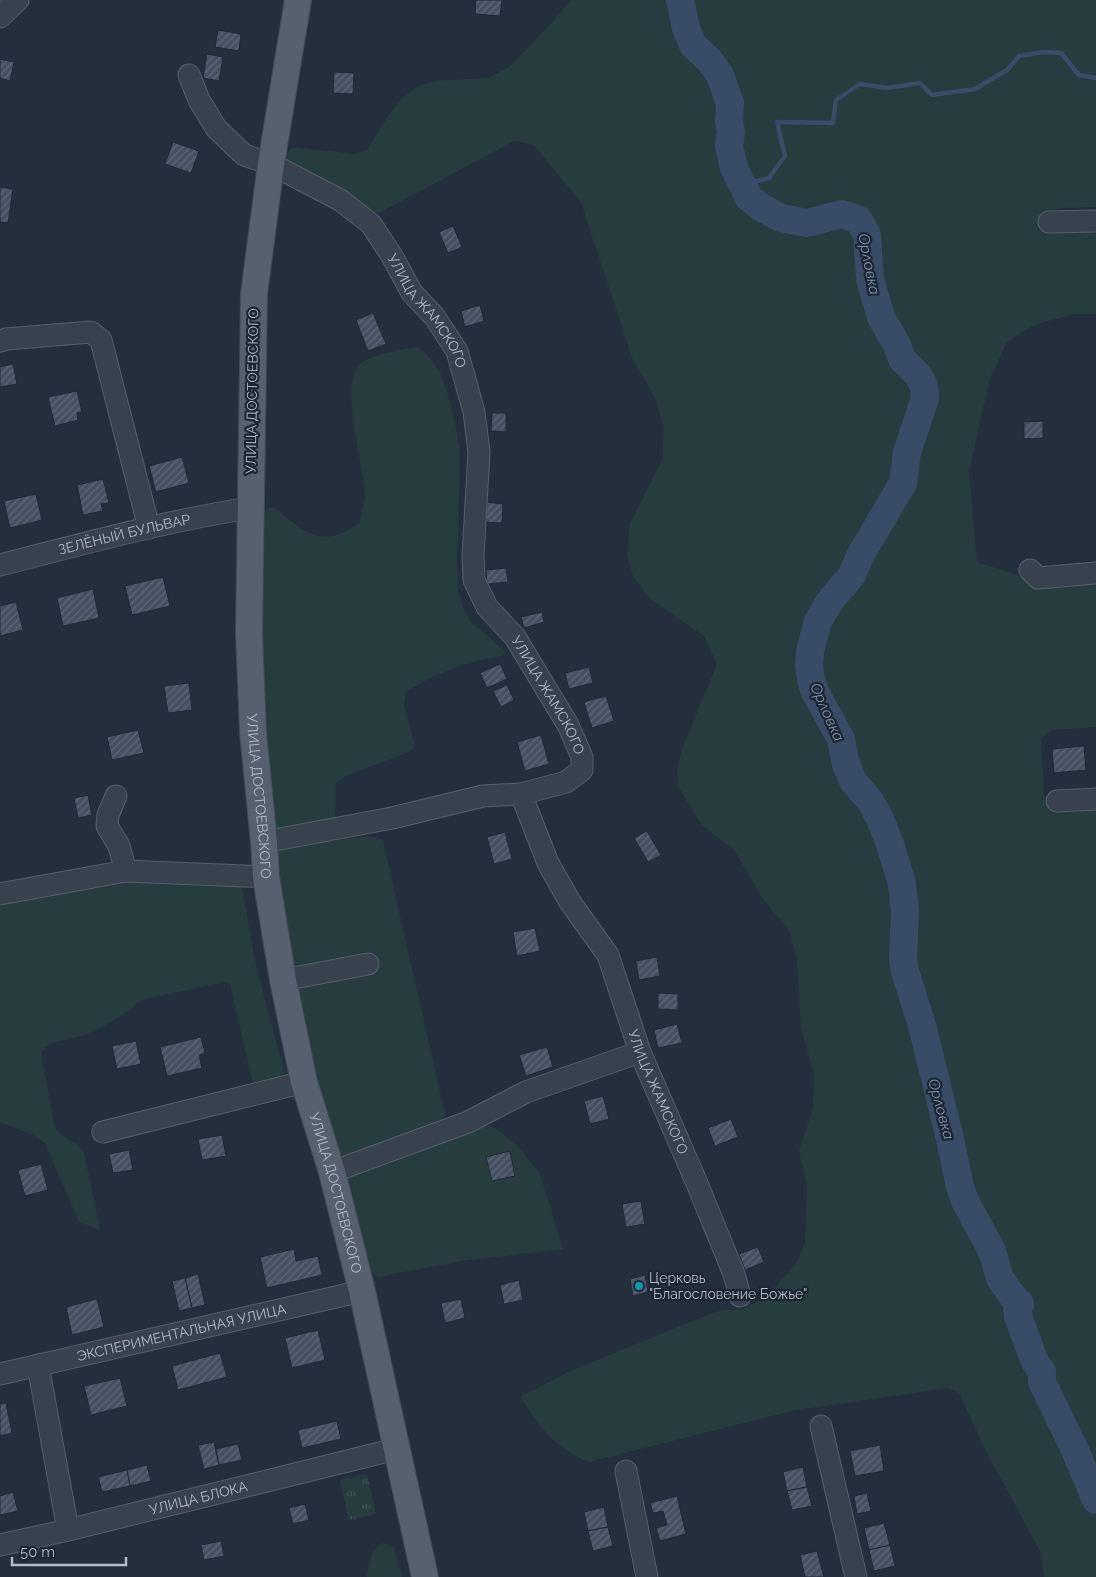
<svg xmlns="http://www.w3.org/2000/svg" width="1096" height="1577" viewBox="0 0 1096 1577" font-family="Raleway,sans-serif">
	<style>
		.grass { fill: #263c3f }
		.park { fill: url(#park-tufts) }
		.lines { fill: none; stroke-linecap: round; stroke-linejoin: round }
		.stream { stroke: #394c67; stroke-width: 4.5 }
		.river { stroke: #394c67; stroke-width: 28 }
		.building { fill: url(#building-hatch); stroke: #1f2835 }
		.minor-casing { stroke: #565f6c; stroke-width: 23 }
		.major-casing { stroke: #414a57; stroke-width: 28 }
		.minor { stroke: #38414e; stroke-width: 21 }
		.major { stroke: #56606e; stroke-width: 26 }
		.culture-dot { fill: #0f9aa8; stroke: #1d2633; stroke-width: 2 }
		.labels { text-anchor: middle; stroke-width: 4.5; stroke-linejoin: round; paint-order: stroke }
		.street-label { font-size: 14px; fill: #b4bcc9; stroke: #1d2633 }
		.poi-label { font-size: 14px; fill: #b4bcc9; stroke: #1d2633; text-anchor: start }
		.water-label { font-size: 15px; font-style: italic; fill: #7c92b1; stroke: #1d2633 }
	</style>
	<defs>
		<pattern id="park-tufts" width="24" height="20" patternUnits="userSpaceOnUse" patternTransform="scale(1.25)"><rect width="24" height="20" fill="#263c3f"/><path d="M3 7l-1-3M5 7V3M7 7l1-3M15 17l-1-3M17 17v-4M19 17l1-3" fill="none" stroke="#435659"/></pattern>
		<pattern id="building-hatch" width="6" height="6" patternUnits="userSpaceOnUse" patternTransform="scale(1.25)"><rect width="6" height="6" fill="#455162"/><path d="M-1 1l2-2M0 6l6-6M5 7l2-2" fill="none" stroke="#5d6877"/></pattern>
	</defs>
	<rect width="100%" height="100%" fill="#242f3e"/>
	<g class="grass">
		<path d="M571,0H1096V207L1061,208L1039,218L1041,231L1096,232V314H1074L1034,325L1007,342L990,378L969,471L977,562L1039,582L1096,580V727L1051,730L1041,739L1044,796L1060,810L1096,807V1577H1044L1041,1553L986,1451L959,1393L948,1388L791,1411L589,1462C552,1446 542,1429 520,1397L568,1372L710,1314L723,1310H740L752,1305L771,1293L798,1260L805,1242L807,1185L799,1150L813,1108L814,1074L801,1029L797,959L789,931L761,896L734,850L700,823L678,786L677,772L682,749L717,664L704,636L650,599L634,578L627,556L630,524L662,460L664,427L654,396L632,358L581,202L534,145L514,141L379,213L369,212L287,164L285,159L287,153L293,147L354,154L367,150L389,114L401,100L418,86L435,81L488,78L509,67L548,27Z"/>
		<path d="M417,347L426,354L441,373L452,410L460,450L457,568L458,591L465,613L472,623L503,649L505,653L501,656C464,662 438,672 406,692L404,705L415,746L409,752L343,777L336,783L335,817L330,822L275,830L263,736L259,512L273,507C305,531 320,551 359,523C361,515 364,505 365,497C365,469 339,386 359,365C369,355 403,349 417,347Z"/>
		<polygon points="372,836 383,841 445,1114 443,1120 438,1124 339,1160 330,1151 294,970 274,854 284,847"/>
		<path d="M124,878L242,887L256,966L285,1074L282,1077L256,1084L252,1080L230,984L226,982L144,999C135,1003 129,1012 119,1017C108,1023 97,1030 85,1035C71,1040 52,1039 42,1051V1059L55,1128C64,1140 76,1140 84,1152L100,1230L79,1222L45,1143L33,1135L0,1122V899Z"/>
		<polygon points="483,1124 495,1128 519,1148 540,1174 563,1249 461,1261 378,1277 367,1268 343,1183 347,1174"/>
		<path d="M383,1543L394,1547L402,1577H367C369,1563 370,1551 383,1543Z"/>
	</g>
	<polygon class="park" points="367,1474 376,1514 349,1520 340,1480"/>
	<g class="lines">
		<polyline class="stream" points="742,185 769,178 785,156 777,122 833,123 836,100 860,84 887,88 920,83 932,95 975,89 1007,70 1019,56 1043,52 1061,53 1079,75 1096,78"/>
		<polyline class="river" points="680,0 686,28 693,45 710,61 720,75 730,103 729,120 731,132 729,146 734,168 749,198 762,208 781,218 807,223 842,214 859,220 867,235 870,279 881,317 897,345 902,359 918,375 924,386 925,398 907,452 903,483 860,556 852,575 830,601 818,621 810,651 809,666 811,680 816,694 841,739 845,761 853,781 871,802 880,819 890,844 902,884 905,911 903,959 905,971 923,1029 950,1139 960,1187 965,1201 992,1251 1000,1278 1010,1293 1020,1304 1017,1309 1018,1316 1034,1360 1042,1372 1042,1382 1075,1450 1096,1500"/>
	</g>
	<g class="building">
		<polygon points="476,0 502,0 500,16 475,14"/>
		<polygon points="218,30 241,34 239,51 215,47"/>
		<polygon points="207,54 223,57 219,81 203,78"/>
		<polygon points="0,59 14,62 10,81 0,78"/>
		<polygon points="334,72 354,73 353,94 333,93"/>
		<polygon points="173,142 199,151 191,173 165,164"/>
		<polygon points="0,187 13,189 8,223 0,222"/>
		<polygon points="453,226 462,247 448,253 439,232"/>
		<polygon points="480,305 484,321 465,327 461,311"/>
		<polygon points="373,313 386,344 368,351 356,320"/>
		<polygon points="13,364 17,384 0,387 0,367"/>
		<polygon points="77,391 82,412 77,413 78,420 55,426 48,397"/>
		<polygon points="492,413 506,413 506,432 491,431"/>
		<polygon points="1043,421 1043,438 1024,439 1024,422"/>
		<polygon points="182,457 189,483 156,492 149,466"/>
		<polygon points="103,479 109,503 101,504 103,511 83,515 77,485"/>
		<polygon points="36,494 42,520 10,528 4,501"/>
		<polygon points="487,502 503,504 502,523 486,522"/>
		<polygon points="506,568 508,582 487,584 486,570"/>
		<polygon points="163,577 170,606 132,615 125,586"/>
		<polygon points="93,589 99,618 63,626 57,598"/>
		<polygon points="16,602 23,630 0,636 0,606"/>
		<polygon points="542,612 544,622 524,628 521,617"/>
		<polygon points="500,664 507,679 487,688 480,673"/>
		<polygon points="589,667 593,683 569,689 565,673"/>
		<polygon points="189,683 192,710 168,713 164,686"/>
		<polygon points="507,685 514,700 501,707 493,691"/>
		<polygon points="606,696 614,721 592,728 584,702"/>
		<polygon points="138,730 144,753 112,760 107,737"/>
		<polygon points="541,735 549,764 525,771 517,742"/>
		<polygon points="1084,746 1086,770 1054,773 1052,749"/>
		<polygon points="88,795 92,815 78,818 74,798"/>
		<polygon points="647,831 661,855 648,862 634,838"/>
		<polygon points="505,832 512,859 494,864 487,837"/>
		<polygon points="535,928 540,951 517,956 513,932"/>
		<polygon points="657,957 660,976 639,980 636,961"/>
		<polygon points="658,993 678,994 678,1010 658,1009"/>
		<polygon points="677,1024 682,1043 658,1048 654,1030"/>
		<polygon points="201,1037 205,1053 199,1055 202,1068 167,1076 160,1047"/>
		<polygon points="136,1041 141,1064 117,1069 112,1046"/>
		<polygon points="547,1047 553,1067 526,1076 519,1055"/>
		<polygon points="603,1096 609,1119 590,1124 584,1101"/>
		<polygon points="731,1119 738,1137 715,1146 708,1128"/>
		<polygon points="222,1135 226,1156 202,1160 198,1139"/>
		<polygon points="129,1150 133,1170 113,1173 109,1154"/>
		<polygon points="510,1151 515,1176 492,1181 486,1157"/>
		<polygon points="41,1164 48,1190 25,1196 18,1170"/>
		<polygon points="641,1201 645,1224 626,1227 622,1204"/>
		<polygon points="758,1247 764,1262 745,1270 739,1254"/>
		<polygon points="294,1249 296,1261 318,1256 322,1275 267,1288 260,1257"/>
		<polygon points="198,1274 205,1305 192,1308 185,1278"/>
		<polygon points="645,1275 648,1292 633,1296 630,1279"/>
		<polygon points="185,1278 192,1308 179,1311 172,1281"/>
		<polygon points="519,1280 523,1300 504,1304 500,1285"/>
		<polygon points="97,1299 104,1327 72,1335 66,1307"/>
		<polygon points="461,1299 465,1318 445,1323 441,1303"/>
		<polygon points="318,1330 325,1360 292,1368 285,1338"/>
		<polygon points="220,1353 227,1377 178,1390 172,1366"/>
		<polygon points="120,1378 127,1406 91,1415 84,1386"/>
		<polygon points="6,1403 12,1433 0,1436 0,1404"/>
		<polygon points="337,1421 341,1439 302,1448 298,1430"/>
		<polygon points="214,1442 219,1465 204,1469 198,1445"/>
		<polygon points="238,1444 242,1460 219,1465 216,1449"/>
		<polygon points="880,1445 884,1471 855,1476 850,1451"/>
		<polygon points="147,1465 151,1481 130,1486 127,1470"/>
		<polygon points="803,1467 807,1487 787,1491 783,1472"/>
		<polygon points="127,1470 130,1486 102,1492 98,1477"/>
		<polygon points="807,1487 812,1506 792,1510 787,1491"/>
		<polygon points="13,1492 18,1511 0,1515 0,1496"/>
		<polygon points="867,1493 871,1511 857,1514 854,1496"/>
		<polygon points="677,1496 686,1534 660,1541 656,1528 667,1525 663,1511 653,1513 650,1503"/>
		<polygon points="305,1504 309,1520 293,1524 289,1508"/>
		<polygon points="604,1507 608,1527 588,1531 584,1512"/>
		<polygon points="884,1523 890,1545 869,1550 864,1528"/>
		<polygon points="608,1527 613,1546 593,1551 588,1531"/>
		<polygon points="221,1541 224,1556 204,1560 201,1545"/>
		<polygon points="890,1545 895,1566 874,1571 869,1550"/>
		<polygon points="817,1551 824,1577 805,1577 800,1555"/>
	</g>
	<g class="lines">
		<defs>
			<g id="minor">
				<polyline points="0,17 18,0"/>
				<path id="s1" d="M189,75L199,100L216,128L244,155L271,164L340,200L371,224L392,256L412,293L434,316L457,351L474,412L479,452L473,556L474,580L487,607L515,637L568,725L582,757V770L566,782L521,794L548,863L570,902L608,955L640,1052L696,1181L734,1274L740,1296"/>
				<polyline points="1049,222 1096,221"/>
				<polyline points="0,341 6,339 91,332 101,340 149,528"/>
				<path id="s2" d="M0,565C83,544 165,521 250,508"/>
				<polyline points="1030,570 1038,578 1096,573"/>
				<polyline points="116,796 108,815 107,826 119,846 126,871"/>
				<polyline points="1057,801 1096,799"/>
				<polyline points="264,842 392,818 483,796 521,794"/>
				<polyline points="0,894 126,871 266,877"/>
				<polyline points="283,980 368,964"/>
				<polyline points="103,1132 304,1082"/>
				<polyline points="332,1172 468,1122 526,1092 640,1052"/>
				<polyline points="38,1365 68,1530"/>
				<path id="s3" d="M0,1374L362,1291"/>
				<polyline points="821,1426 856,1577"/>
				<polyline points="626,1471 647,1577"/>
				<path id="s4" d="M0,1545L68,1530L396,1449"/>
			</g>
			<g id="major">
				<path id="s5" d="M298,0L271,164L254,294L249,633L253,732L264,842L266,877L283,980L304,1082L332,1172L362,1291L425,1577"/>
			</g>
		</defs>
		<use href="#minor" class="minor-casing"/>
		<use href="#major" class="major-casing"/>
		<use href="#minor" class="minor"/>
		<use href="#major" class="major"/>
	</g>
	<circle class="culture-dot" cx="639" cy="1286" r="5"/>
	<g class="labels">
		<g class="street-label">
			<text dy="5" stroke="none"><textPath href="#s1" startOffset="348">УЛИЦА ЖАМСКОГО</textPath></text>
			<text transform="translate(252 391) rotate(-89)" y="5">УЛИЦА ДОСТОЕВСКОГО</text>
			<text dy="5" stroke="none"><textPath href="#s2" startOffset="128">ЗЕЛЁНЫЙ БУЛЬВАР</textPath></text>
			<text dy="5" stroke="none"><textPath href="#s1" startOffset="768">УЛИЦА ЖАМСКОГО</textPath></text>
			<text dy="5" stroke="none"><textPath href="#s5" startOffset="800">УЛИЦА ДОСТОЕВСКОГО</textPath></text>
			<text dy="5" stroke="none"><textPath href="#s1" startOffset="1248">УЛИЦА ЖАМСКОГО</textPath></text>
			<text dy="5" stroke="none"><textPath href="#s5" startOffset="1205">УЛИЦА ДОСТОЕВСКОГО</textPath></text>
			<text dy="5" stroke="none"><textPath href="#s3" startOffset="186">ЭКСПЕРИМЕНТАЛЬНАЯ УЛИЦА</textPath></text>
			<text dy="5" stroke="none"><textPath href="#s4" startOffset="204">УЛИЦА БЛОКА</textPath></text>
		</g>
		<g class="poi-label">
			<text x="649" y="1283">Церковь<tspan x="649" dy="16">"Благословение Божье"</tspan></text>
		</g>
		<g class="water-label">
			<text transform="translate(869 264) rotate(79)" y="5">Орловка</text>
			<text transform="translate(827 712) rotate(66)" y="5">Орловка</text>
			<text transform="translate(941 1109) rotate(75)" y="5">Орловка</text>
		</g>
	</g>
	<path d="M12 1557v8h114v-8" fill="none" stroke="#b4bcc9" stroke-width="2.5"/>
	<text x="20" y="1557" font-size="15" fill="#b4bcc9" stroke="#1d2633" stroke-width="4" paint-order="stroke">50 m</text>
</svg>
